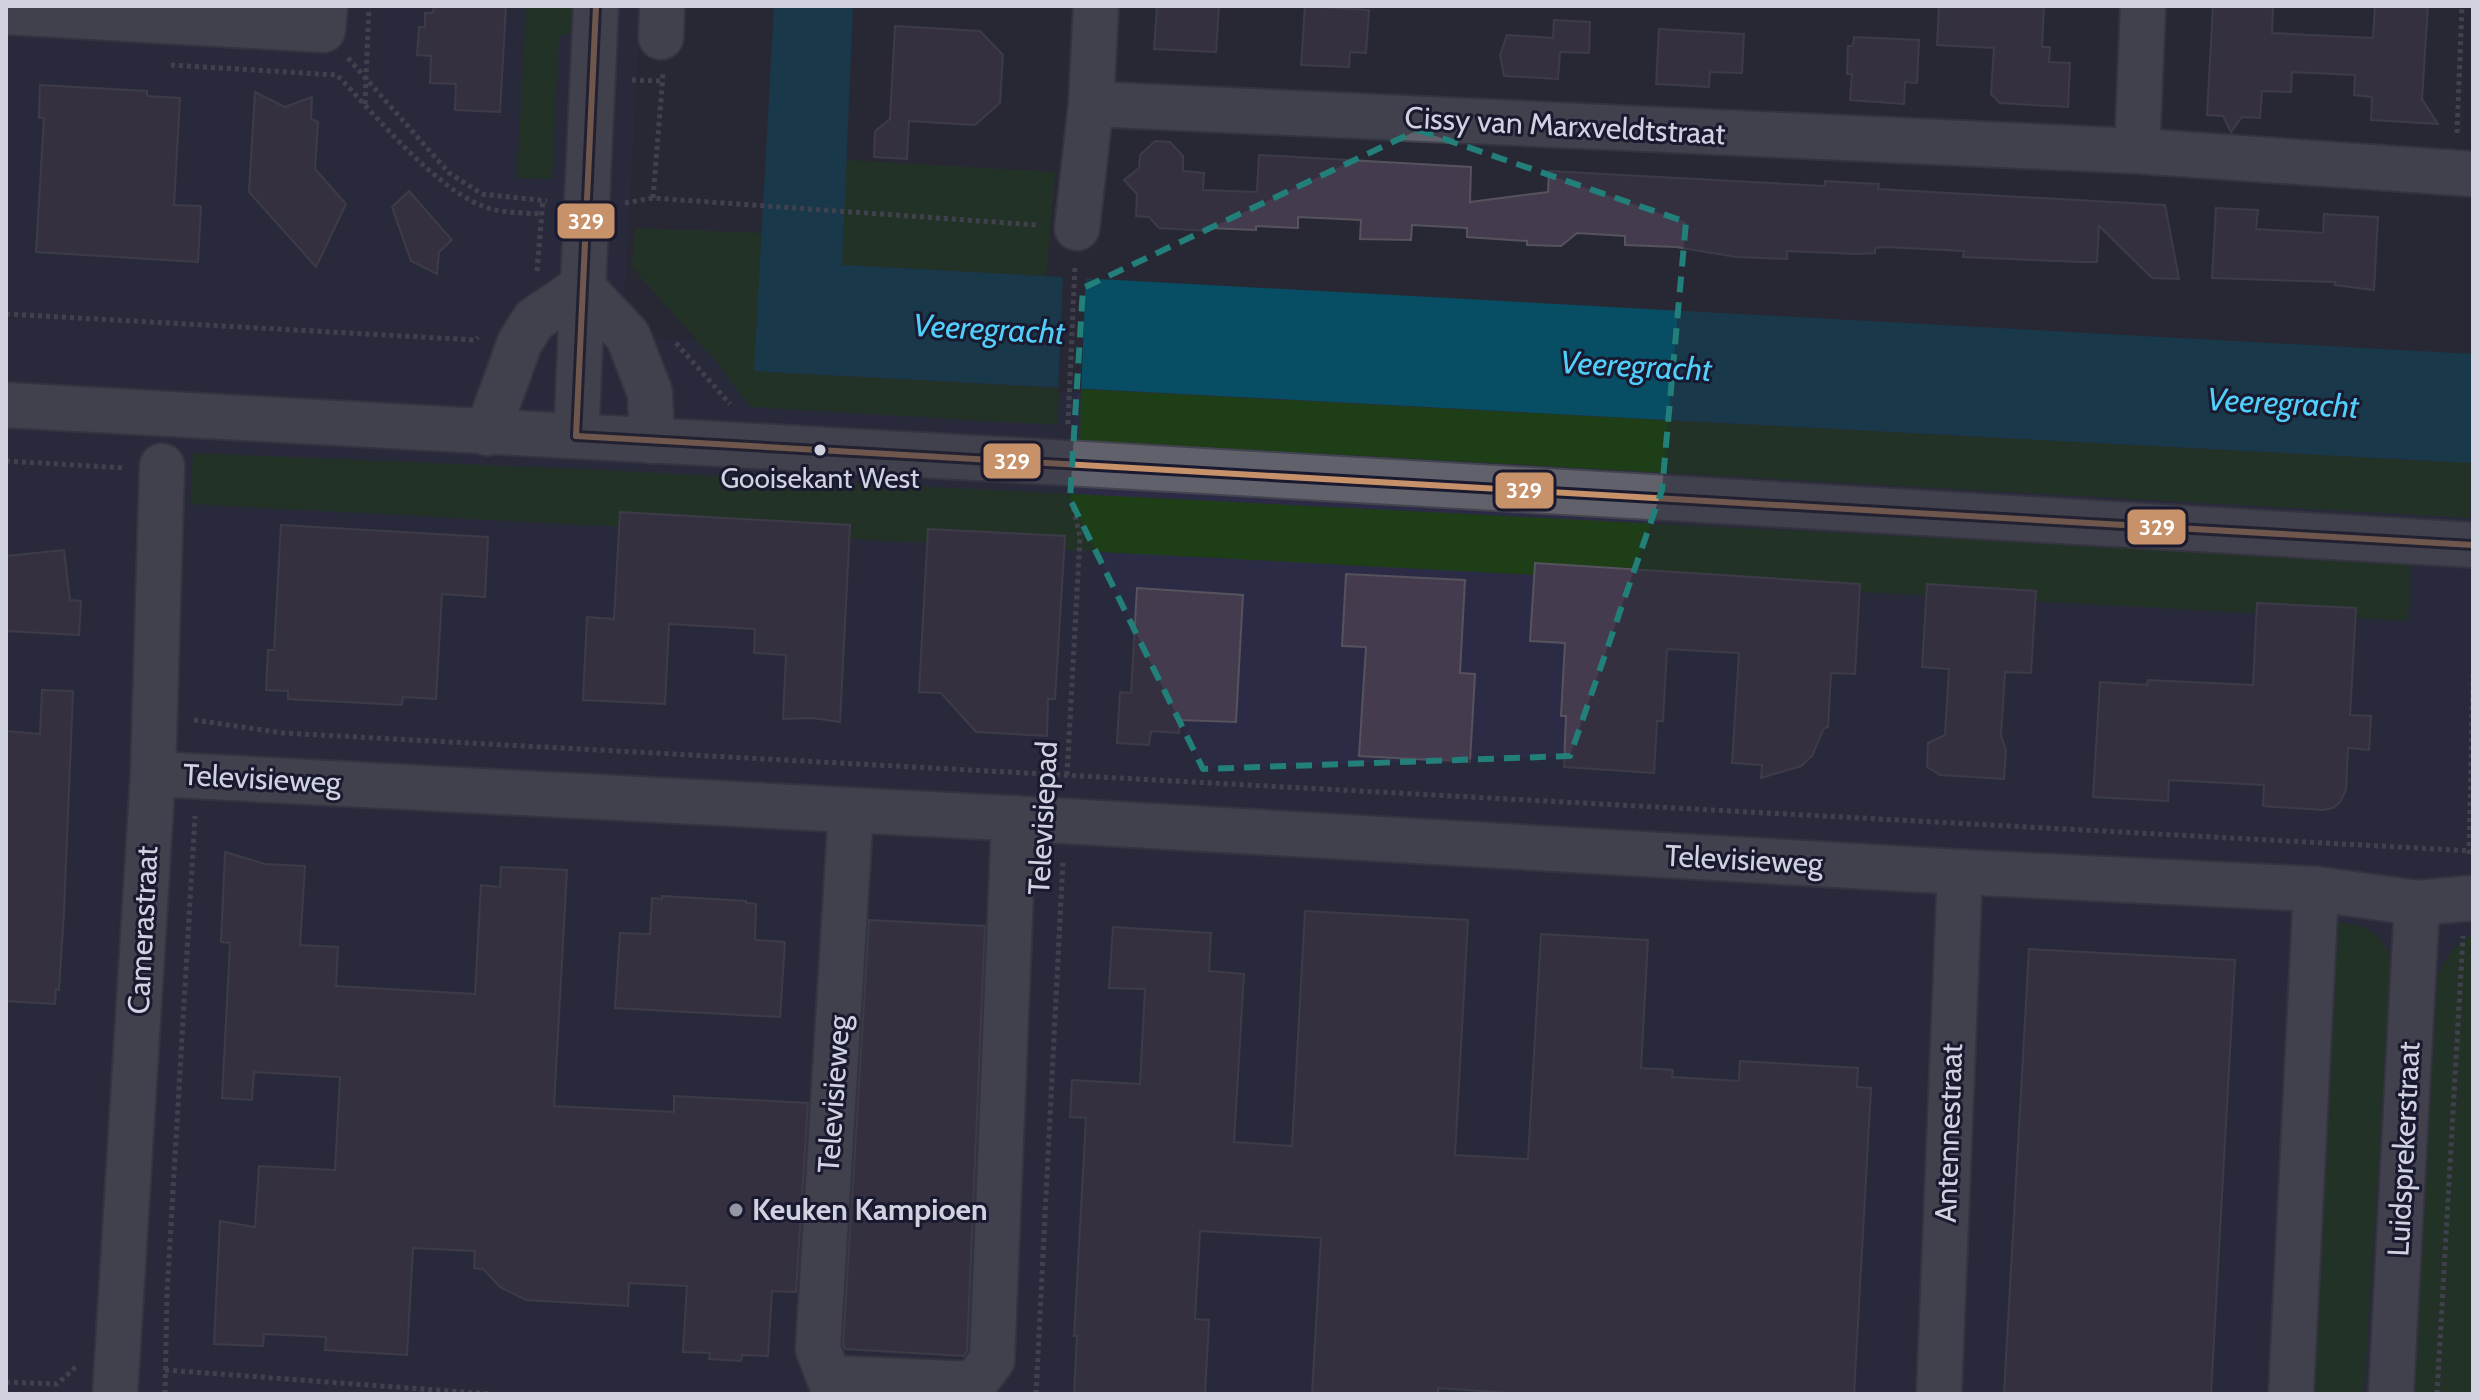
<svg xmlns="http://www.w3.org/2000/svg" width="2479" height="1400" viewBox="0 0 2479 1400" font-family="Cabin,sans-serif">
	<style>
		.built { fill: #2b2b45 }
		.green { fill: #1e3e18 }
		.water { fill: #074e64 }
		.pier { fill: #282834 }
		.building { fill: #443b4e; stroke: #56535d; stroke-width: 2 }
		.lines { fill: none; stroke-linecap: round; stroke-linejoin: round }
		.minor-casing { stroke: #44444f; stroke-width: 48 }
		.path { stroke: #60606a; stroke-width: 5; stroke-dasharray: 4 4; stroke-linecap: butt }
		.minor { stroke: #61616b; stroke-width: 44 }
		.bus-1-casing { stroke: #191a2f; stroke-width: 12 }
		.bus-1 { stroke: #c7916a; stroke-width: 6 }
		.marked { fill: none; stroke: #227f79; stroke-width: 6; stroke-dasharray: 16 10; stroke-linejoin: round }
		.bus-dot { fill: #d0d2e0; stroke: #191a2f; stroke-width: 3 }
		.poi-dot { fill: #9596a4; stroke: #191a2f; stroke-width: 3 }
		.labels { text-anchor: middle; stroke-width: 6; stroke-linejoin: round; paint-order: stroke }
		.bus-label { font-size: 28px; fill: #d0d2e0; stroke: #191a2f }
		.street-label { font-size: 30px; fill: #d0d2e0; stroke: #191a2f }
		.poi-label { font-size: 30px; font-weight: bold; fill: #d0d2e0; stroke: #191a2f; text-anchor: start }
		.water-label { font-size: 32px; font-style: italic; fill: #52cefb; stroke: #191a2f }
		.line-badge { stroke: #191a2f; stroke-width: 3 }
		.badge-label { font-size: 22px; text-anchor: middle; font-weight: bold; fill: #fff }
	</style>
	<rect width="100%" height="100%" fill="#282834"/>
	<polygon class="built" points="6,6 641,6 622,336 2473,445 2473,1394 6,1394"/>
	<g class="green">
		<polygon points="526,6 572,6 570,33 559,36 552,179 517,178"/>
		<polygon points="846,160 1055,172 1046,276 841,265"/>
		<polygon points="635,228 762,233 755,371 1059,388 1058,425 750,407 717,363 632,267"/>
		<polygon points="1081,389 2471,463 2470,518 1080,440"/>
		<polygon points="193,453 582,469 2411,562 2408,621 190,504"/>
		<path d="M2328,922C2360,924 2378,925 2391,959L2364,1394H2294Z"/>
		<path d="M2473,934V1394H2411L2438,974C2446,956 2455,943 2473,934Z"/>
	</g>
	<polygon class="water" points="774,6 853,6 842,265 2473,354 2473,463 754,371"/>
	<polygon class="pier" points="1063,273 1086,274 1081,393 1058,392"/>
	<g class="building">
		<polygon points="434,6 506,6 500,112 455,110 456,84 430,83 431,56 417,55 419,27 425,27 425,13 433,13"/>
		<polygon points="1157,6 1219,7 1216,52 1154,49"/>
		<polygon points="1305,6 1369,10 1366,53 1350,52 1349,67 1301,65"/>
		<polygon points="1939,6 2044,6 2042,47 2050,47 2049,62 2070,63 2068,107 2000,103 1991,94 1994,48 1937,45"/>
		<polygon points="2213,6 2273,6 2272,33 2373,38 2375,6 2428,6 2422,99 2438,124 2371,120 2372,97 2354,95 2355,75 2292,72 2291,92 2262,91 2260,118 2242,117 2231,132 2223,116 2207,115"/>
		<polygon points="1554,20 1590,22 1589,53 1560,52 1558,79 1504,76 1500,55 1507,35 1553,38"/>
		<polygon points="895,26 980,31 1003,55 1000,103 975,125 909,121 907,159 874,157 875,131 890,119"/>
		<polygon points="1659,29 1744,34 1742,73 1710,72 1709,87 1656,84"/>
		<polygon points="1854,37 1919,40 1917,83 1905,82 1904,104 1850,100 1852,74 1847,74 1848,46 1853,46"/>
		<polygon points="40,85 147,91 147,96 180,98 174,205 201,206 198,262 36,252 44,118 39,118"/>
		<polygon points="255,92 285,107 312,97 311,119 318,122 315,169 346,204 316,267 249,192"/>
		<polygon points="1155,141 1170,142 1183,156 1183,171 1204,173 1203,190 1257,192 1259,155 1471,167 1470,202 1548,192 1549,171 1825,186 1825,181 1879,184 1878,189 2165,205 2179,279 2152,278 2099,226 2097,262 2080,262 1963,257 1964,251 1886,247 1875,248 1875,253 1858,254 1787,251 1787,259 1736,257 1676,247 1625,245 1625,236 1577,233 1561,246 1527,245 1527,241 1467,237 1467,228 1412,225 1411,240 1360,239 1361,220 1298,217 1298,228 1256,226 1256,230 1209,228 1209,231 1159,228 1149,217 1136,216 1137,194 1124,180 1139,168 1140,155"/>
		<polygon points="409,191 452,240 439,252 437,274 411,261 392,207"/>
		<polygon points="2216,208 2258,210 2256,229 2323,233 2324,214 2378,217 2374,290 2335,285 2335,282 2212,278"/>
		<polygon points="620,512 850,525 840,722 813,718 783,719 786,655 754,653 755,629 669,624 665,704 583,700 587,617 614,619"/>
		<polygon points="281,525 488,537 485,597 442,594 436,699 403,697 402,705 288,699 288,691 266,690 268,650 274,650"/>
		<polygon points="928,529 1065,536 1055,699 1048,699 1047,736 976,732 941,693 919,692"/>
		<polygon points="64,550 70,600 81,601 79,635 6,631 6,556"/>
		<polygon points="1535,563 1860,584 1855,674 1831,673 1828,727 1824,728 1812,756 1801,766 1761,778 1762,765 1732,763 1739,653 1667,649 1663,721 1657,721 1654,773 1564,767 1566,716 1561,716 1565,643 1530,641"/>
		<polygon points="1346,574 1465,580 1460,673 1475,674 1470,762 1359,756 1366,647 1342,646"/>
		<polygon points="1927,584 2036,591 2031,673 2005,672 2001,736 2006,750 2004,779 1940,775 1927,767 1928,743 1945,735 1949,669 1922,667"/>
		<polygon points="1137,588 1243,595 1236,722 1180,720 1179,733 1151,731 1149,745 1117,743 1120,692 1131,693"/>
		<polygon points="2257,603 2356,608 2350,715 2371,716 2369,750 2348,748 2346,790 2340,802 2333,808 2323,810 2263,806 2264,785 2169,780 2168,801 2093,797 2100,682 2147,685 2148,680 2253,685"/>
		<polygon points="42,690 73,691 64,912 59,990 56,989 55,1004 6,1001 6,731 40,734"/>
		<polygon points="225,852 265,864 305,866 300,945 338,947 336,986 475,994 481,885 500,887 501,867 567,870 554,1106 674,1112 674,1096 808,1103 796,1292 772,1291 768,1356 742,1355 741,1361 709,1359 710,1353 683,1352 687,1286 629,1283 628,1306 526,1300 500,1287 483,1269 474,1268 475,1251 413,1248 407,1355 325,1350 326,1337 264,1334 263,1346 214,1344 220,1221 255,1227 259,1166 335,1170 340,1077 254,1072 252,1100 222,1098 230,943 221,942"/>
		<polygon points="662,896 746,901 746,903 756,904 755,940 785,942 780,1017 615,1008 620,933 650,934 652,898 662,899"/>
		<polygon points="1305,911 1468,920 1455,1155 1528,1159 1541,934 1648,940 1641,1068 1673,1070 1672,1077 1739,1081 1740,1061 1858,1068 1857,1087 1871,1088 1854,1394 1523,1394 1438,1388 1438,1394 1312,1394 1321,1238 1200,1231 1195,1319 1209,1320 1205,1394 1074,1394 1077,1336 1074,1336 1086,1118 1070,1117 1072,1080 1140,1084 1145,989 1109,988 1113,927 1211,933 1209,971 1244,974 1234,1142 1292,1146"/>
		<polygon points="869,920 985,926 967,1351 964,1356 845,1349 843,1345"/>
		<polygon points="2029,949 2235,960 2211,1394 2004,1394"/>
	</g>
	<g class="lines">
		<defs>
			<g id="minor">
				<polyline points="1096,6 1091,104 2137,151 2473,174"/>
				<polyline points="6,12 323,30 325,6"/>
				<polyline points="661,37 662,6"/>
				<polyline points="2137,151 2143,6"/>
				<polyline points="1077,228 1091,104"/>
				<polyline points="6,405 1067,463 2473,545"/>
				<polyline points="487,433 520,342 534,320 582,287 628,336 650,393 652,441"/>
				<polyline points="576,436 596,6"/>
				<polyline points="153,774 1064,821 1960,872 2316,889 2417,903 2473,898"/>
				<polyline points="851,810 818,1349 829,1378 974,1384 992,1360 1014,818"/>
				<polyline points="115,1394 153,774 162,466"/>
				<polyline points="1939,1394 1960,872"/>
				<polyline points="2291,1394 2316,889"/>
				<polyline points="2391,1394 2417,903"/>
			</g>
		</defs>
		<use href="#minor" class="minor-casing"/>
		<g class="path">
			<polyline points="348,58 449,173 482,194 547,201"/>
			<path d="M171,65L337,75C375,114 440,196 492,209C507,213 526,213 542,214"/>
			<polyline points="632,80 663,81"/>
			<polyline points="365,104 369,6"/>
			<polyline points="2457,133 2462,6"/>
			<polyline points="653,198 663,74"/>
			<polyline points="625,203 653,198 1037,225"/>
			<polyline points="537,271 543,200"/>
			<polyline points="6,314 475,340 478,337"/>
			<polyline points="676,343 730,404"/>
			<polyline points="1068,424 1075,266"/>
			<polyline points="6,461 125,468"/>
			<polyline points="194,720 283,733 2473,851"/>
			<polyline points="1067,775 1080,537 1072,502"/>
			<polyline points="2469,854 2473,673"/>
			<polyline points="165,1370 490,1394"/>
			<polyline points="6,1382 57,1384 78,1365"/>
			<polyline points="165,1394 167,1293 195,816"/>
			<polyline points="1036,1394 1063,860"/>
			<polyline points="2437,1394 2463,936"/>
		</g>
		<use href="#minor" class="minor"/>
		<defs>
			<g id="bus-1">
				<polyline points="576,436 2473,545"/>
				<polyline points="576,436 596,6"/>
			</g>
		</defs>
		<use href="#bus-1" class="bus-1-casing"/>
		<use href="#bus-1" class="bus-1"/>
	</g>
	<path d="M0 0H2479V1400H0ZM1418,130L1686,222L1662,490L1570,756L1203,769L1070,499L1083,288Z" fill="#282834" fill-opacity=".55" fill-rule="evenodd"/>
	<path class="marked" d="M1418,130L1686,222L1662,490L1570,756L1203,769L1070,499L1083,288Z"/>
	<circle class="bus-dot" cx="820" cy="450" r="7"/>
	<circle class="poi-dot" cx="736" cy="1210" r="8"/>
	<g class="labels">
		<g class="bus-label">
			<text x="820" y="488">Gooisekant West</text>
		</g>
		<g class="street-label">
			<text transform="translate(1565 126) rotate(3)" y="10">Cissy van Marxveldtstraat</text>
			<text transform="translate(262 779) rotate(3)" y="10">Televisieweg</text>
			<text transform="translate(1043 818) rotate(-87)" y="10">Televisiepad</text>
			<text transform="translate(1744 860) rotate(3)" y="10">Televisieweg</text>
			<text transform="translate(143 930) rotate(-87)" y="10">Camerastraat</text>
			<text transform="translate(834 1094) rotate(-86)" y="10">Televisieweg</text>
			<text transform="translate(1949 1133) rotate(-88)" y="10">Antennestraat</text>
			<text transform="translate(2404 1149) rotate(-87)" y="10">Luidsprekerstraat</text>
		</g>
		<g class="poi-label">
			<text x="752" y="1220">Keuken Kampioen</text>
		</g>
		<g class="water-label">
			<text transform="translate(989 329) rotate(3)" y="11">Veeregracht</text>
			<text transform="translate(1636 366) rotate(3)" y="11">Veeregracht</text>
			<text transform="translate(2283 403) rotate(3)" y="11">Veeregracht</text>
		</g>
	</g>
	<g class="line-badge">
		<rect x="556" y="202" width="60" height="38" rx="8" fill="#c7916a"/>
		<rect x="982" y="442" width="60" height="38" rx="8" fill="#c7916a"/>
		<rect x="1494" y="471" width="61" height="39" rx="8" fill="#c7916a"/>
		<rect x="2126" y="508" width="61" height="38" rx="8" fill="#c7916a"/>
	</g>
	<g class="badge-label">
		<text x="586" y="229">329</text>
		<text x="1012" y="469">329</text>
		<text x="1524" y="498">329</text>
		<text x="2157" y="535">329</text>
	</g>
	<rect width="2479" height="1400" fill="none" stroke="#d0d2e0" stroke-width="16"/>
</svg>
